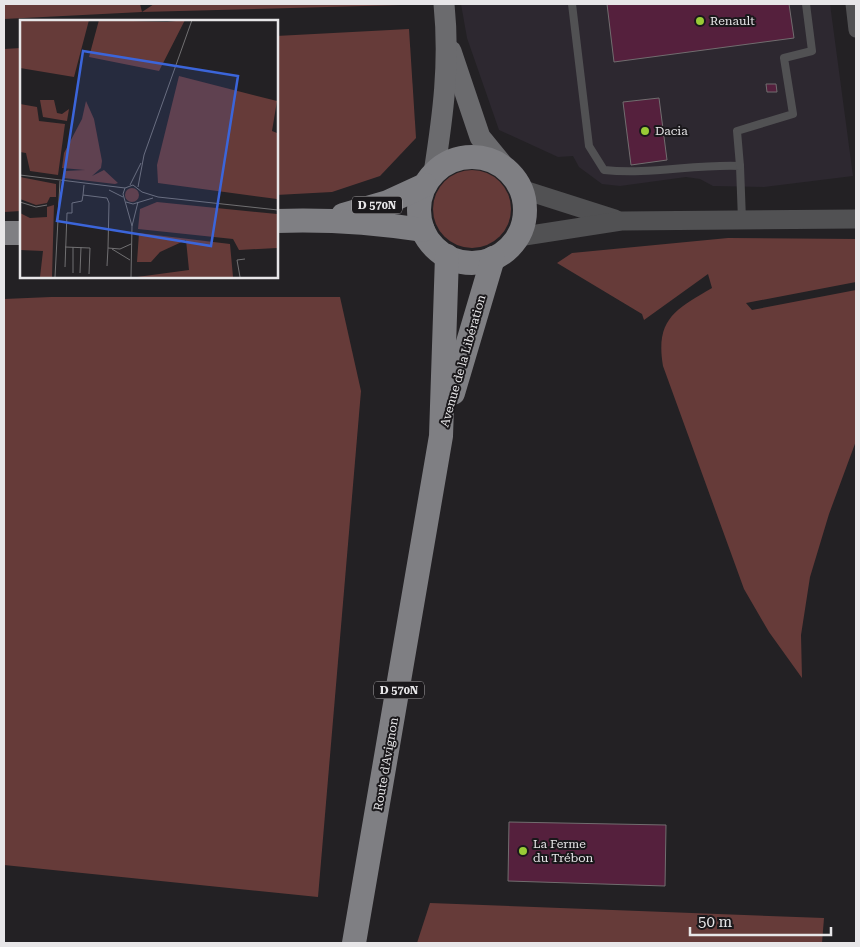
<svg xmlns="http://www.w3.org/2000/svg" width="860" height="947" viewBox="0 0 860 947" font-family="'Roboto Serif',serif">
	<style>
		.built { fill: #2d2830 }
		.green { fill: #663b39 }
		.building { fill: #55203d; stroke: #716d6f }
		.lines { fill: none; stroke-linecap: round; stroke-linejoin: round }
		.service { stroke: #515153; stroke-width: 8 }
		.minor { stroke: #515153; stroke-width: 15 }
		.tertiary { stroke: #515153; stroke-width: 19 }
		.secondary { stroke: #6b6b6e; stroke-width: 21 }
		.primary { stroke: #7f7f83; stroke-width: 24 }
		.poi-dot { fill: #99cb36; stroke: #1a181b; stroke-width: 2 }
		.labels { text-anchor: middle; stroke-width: 4; stroke-linejoin: round; paint-order: stroke }
		.shield { fill: #1a181b; stroke: #aaa8aa; stroke-width: 1 }
		.shield-label { font-size: 11px; font-weight: bold; fill: #e7e6e8 }
		.poi-label { font-size: 12px; fill: #e7e6e8; stroke: #1a181b; text-anchor: start }
		.street-label { font-size: 12px; fill: #e7e6e8; stroke: #1a181b }
		.inset-road { fill: none; stroke: #717072; stroke-width: 1 }
		.view { fill: #3b65da; fill-opacity: 0.15; stroke: #3b65da; stroke-width: 2.5 }
		.inset-edge { fill: none; stroke: #e7e6e8; stroke-width: 2.5 }
	</style>
	<rect width="100%" height="100%" fill="#232124"/>
	<polygon class="built" points="461,4 830,4 853,176 764,187 713,186 700,179 686,177 620,186 602,184 579,167 573,156 558,157 499,130 467,38"/>
	<g class="green">
		<polygon points="4,4 140,4 142,12 154,4 401,5 142,12 4,19"/>
		<polygon points="409,29 416,138 380,176 332,192 276,195 276,36"/>
		<polygon points="21,48 21,211 4,212 4,49"/>
		<circle cx="472" cy="209" r="39"/>
		<path d="M728,238L856,239V282L746,303L752,310L856,290V441L829,514L810,577L801,635L802,678L769,632L744,589L663,366C655,319 676,309 712,288L708,274L644,320L642,314L557,263L572,253Z"/>
		<polygon points="51,297 340,297 361,391 318,897 4,865 4,299"/>
		<polygon points="430,903 824,918 822,943 417,943"/>
	</g>
	<g class="building">
		<polygon points="607,4 789,4 794,38 614,62"/>
		<polygon points="766,84 776,84 777,92 767,92"/>
		<polygon points="659,98 667,160 631,165 623,102"/>
		<polygon points="509,822 666,825 665,886 508,881"/>
	</g>
	<g class="lines">
		<g class="service">
			<path d="M572,4L589,146L604,170C649,175 694,164 740,166L742,220"/>
			<polyline points="740,166 737,131 793,114 784,58 812,51 806,4"/>
		</g>
		<polyline class="minor" points="853,4 856,30"/>
		<g class="tertiary">
			<polyline points="521,189 615,219"/>
			<polyline points="518,237 621,221 856,219"/>
		</g>
		<g class="secondary">
			<polyline points="451,51 480,137 507,170"/>
			<path d="M434,173C443,115 450,63 444,4"/>
		</g>
		<g class="primary">
			<circle cx="472" cy="210" r="53"/>
			<polyline points="343,215 388,202 425,185"/>
			<path d="M276,221C328,219 371,222 423,230"/>
			<polyline points="4,233 21,233"/>
			<polyline points="453,393 493,258"/>
			<polyline points="354,943 441,436 447,256"/>
		</g>
	</g>
	<g class="poi-dot">
		<circle cx="700" cy="21" r="5"/>
		<circle cx="645" cy="131" r="5"/>
		<circle cx="523" cy="851" r="5"/>
	</g>
	<g class="labels">
		<g class="shield">
			<rect x="352" y="196.5" width="50" height="17" rx="4"/>
			<rect x="374" y="681.5" width="50" height="17" rx="4"/>
		</g>
		<g class="shield-label">
			<text x="377" y="209">D 570N</text>
			<text x="399" y="694">D 570N</text>
		</g>
		<g class="poi-label">
			<text x="710" y="25">Renault</text>
			<text x="655" y="135">Dacia</text>
			<text x="533" y="848">La Ferme<tspan x="533" dy="14">du Trébon</tspan></text>
		</g>
		<g class="street-label">
			<text transform="translate(463 361) rotate(-74)" y="4">Avenue de la Libération</text>
			<text transform="translate(386 764) rotate(-80)" y="4">Route d'Avignon</text>
		</g>
	</g>
	<g transform="translate(20 20)">
		<rect width="258" height="258" fill="#232124"/>
		<path d="M1,0H69L54,57L0,48ZM79,0L147,2L165,0L139,51L69,37ZM159,56L257,81L252,111L257,113V179L138,163L137,145ZM20,80H34L37,93L42,94L49,89L47,101L23,97ZM66,81L74,99L82,141L81,148L72,156L84,150L98,163L95,164L44,158L45,151L65,150L42,148L44,133L62,99ZM0,84L17,87L19,101L45,104L38,155L10,151L6,133L0,132ZM0,157L36,164V177H30L27,183L16,185L0,179ZM105 175a7 7 0 1 1 14 0a7 7 0 1 1-14 0ZM137,182L257,194V228L219,230L213,219L118,209L120,189ZM34,185L32,257H20L23,231L0,230V193L10,198L27,197V187ZM119,213L210,224L213,257H117L169,250L166,220L140,232L131,242H117Z" fill="#663b39"/>
		<path class="inset-road" d="M0,155L105,168M64,165L63,175L87,178L89,183L88,228L100,229L111,224M110,165L121,143M118,167L124,135L172,0M89,170L103,177M0,182L16,187L27,185M106,182L113,184L133,178M112,206L103,174L105,168L113,165L122,172L138,177L258,190M45,227L70,228L69,254M92,229L110,240M87,246L88,228M45,247L47,193H52V183L62,181L63,175M53,253V227M60,253L61,227M35,257L40,161M111,257L112,206L118,182M220,257L217,240L225,239"/>
		<path class="view" d="M63,31L218,56L191,226L37,201Z"/>
		<rect width="258" height="258" class="inset-edge"/>
	</g>
	<rect width="860" height="947" fill="none" stroke="#e7e6e8" stroke-width="10"/>
	<path d="M690 927v8h141v-8" fill="none" stroke="#e7e6e8" stroke-width="2.5"/>
	<text x="698" y="927" font-size="15" fill="#e7e6e8" stroke="#1a181b" stroke-width="4" paint-order="stroke">50 m</text>
</svg>
